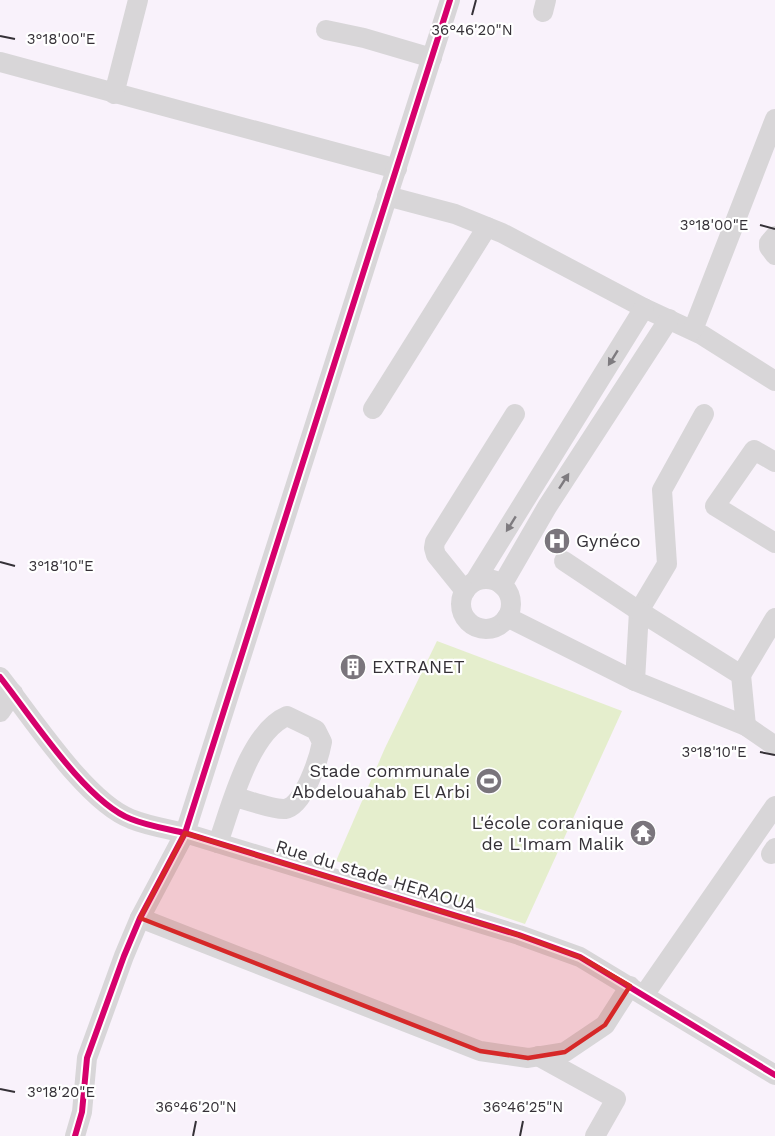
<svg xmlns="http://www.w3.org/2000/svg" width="775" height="1136" viewBox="0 0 775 1136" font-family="'Work Sans',sans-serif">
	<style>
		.park { fill: #e5eecd }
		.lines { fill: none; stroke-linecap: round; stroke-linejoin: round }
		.minor { stroke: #d8d6d8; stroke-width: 20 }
		.cycleway-casing { stroke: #fff; stroke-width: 10 }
		.cycleway { stroke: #d6006c; stroke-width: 6 }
		.oneway { fill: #7e7b7f }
		.marked { fill: #d62828; fill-opacity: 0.2; stroke: #d62828; stroke-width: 4.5; stroke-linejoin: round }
		.ticks { fill: none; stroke: #353137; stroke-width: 2 }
		.labels { text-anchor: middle; stroke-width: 4.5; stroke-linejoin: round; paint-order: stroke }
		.poi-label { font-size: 18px; fill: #353137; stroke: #fff; text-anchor: start }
		.street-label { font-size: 18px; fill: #353137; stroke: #fff }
		.ticks-label { font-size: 15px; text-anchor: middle; fill: #353137; stroke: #fff; stroke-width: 4.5; stroke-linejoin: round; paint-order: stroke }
	</style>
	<rect width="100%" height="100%" fill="#f9f2fb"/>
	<polygon class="park" points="437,641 622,711 525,924 336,861 385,748"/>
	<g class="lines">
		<g class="minor">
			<polyline points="543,12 546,0"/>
			<polyline points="326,30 364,38 432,58"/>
			<polyline points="0,62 397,169"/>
			<polyline points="114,94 138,0"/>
			<polyline points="387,196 455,214 502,233 644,308 702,335 775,381"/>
			<polyline points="775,236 769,243 769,247 775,255"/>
			<polyline points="693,330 775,119"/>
			<polyline points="373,409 487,227"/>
			<polyline points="704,414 662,490 667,564 639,611 635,681 746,726 775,746"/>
			<polyline points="775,462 754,450 715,506 775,543"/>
			<polyline points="564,561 639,611 741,675 746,726"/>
			<circle cx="486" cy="604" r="25"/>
			<polyline points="475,581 644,308"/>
			<polyline points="502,585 547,507 669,319"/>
			<polyline points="465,591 436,555 434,548 435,542 515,414"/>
			<polyline points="507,617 635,681"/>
			<polyline points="741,675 775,618"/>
			<path d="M0,677C31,716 86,802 131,819C148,826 168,829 185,833L519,935L580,957L775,1075"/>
			<polyline points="0,712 13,693"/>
			<path d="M218,843C231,807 249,732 287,716L316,730L322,742C319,758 304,806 285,809C273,810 248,800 235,797"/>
			<polyline points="771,854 775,848"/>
			<polyline points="140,918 480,1051 528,1058 565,1052 605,1025 630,986"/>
			<polyline points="644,995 775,806"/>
			<polyline points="538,1056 616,1099 595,1136"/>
			<polyline points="75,1136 82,1112 87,1058 124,956 140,918 185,833 450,0"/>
		</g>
		<defs>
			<g id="cycleway">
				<path d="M0,677C31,716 86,802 131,819C148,826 168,829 185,833L519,935L580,957L775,1075"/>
				<polyline points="75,1136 82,1112 87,1058 124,956 140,918 185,833 450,0"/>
			</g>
		</defs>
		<use href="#cycleway" class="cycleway-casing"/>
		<use href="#cycleway" class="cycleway"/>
	</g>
	<defs><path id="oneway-solid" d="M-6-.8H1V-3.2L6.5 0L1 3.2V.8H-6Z" transform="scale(1.5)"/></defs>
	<g class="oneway">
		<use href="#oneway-solid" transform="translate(613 358) rotate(122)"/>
		<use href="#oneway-solid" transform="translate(564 481) rotate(-57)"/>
		<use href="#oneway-solid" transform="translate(511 524) rotate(122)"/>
	</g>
	<path class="marked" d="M185,833L519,935L580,957L630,986L605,1025L565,1052L528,1058L480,1051L140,918Z"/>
	<path class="ticks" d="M472,15L476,0M0,36L15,39M760,225L775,229M0,562L15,566M760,752L775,755M0,1089L15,1092M193,1136L196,1121M520,1136L523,1121"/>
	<defs>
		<symbol id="hospital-disc" viewBox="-11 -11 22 22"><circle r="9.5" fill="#7a757c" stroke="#fff"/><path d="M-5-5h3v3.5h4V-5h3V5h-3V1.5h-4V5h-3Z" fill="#fff"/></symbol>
		<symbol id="building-disc" viewBox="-11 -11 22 22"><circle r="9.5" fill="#7a757c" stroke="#fff"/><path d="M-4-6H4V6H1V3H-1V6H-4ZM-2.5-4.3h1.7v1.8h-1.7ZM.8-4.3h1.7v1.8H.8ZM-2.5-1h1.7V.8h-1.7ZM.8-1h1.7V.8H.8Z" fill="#fff"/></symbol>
		<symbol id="stadium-disc" viewBox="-11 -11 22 22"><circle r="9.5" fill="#7a757c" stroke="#fff"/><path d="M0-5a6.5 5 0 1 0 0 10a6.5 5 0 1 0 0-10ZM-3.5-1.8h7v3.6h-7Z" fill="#fff"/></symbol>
		<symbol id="temple-disc" viewBox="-11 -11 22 22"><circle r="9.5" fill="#7a757c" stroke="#fff"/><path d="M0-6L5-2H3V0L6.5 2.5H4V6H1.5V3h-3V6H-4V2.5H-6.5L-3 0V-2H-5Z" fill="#fff"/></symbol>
	</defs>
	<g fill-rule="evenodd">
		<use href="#hospital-disc" x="542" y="526" width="30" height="30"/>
		<use href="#building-disc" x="338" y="652" width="30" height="30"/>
		<use href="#stadium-disc" x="474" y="766" width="30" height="30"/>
		<use href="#temple-disc" x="628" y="818" width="30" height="30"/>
	</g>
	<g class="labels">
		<g class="poi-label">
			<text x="576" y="547">Gynéco</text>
			<text x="372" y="673">EXTRANET</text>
			<text x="470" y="777" text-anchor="end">Stade communale<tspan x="470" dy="21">Abdelouahab El Arbi</tspan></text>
			<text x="624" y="829" text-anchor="end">L'école coranique<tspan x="624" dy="21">de L'Imam Malik</tspan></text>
		</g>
		<g class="street-label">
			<text transform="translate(376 876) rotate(17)" y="6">Rue du stade HERAOUA</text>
		</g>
	</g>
	<g class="ticks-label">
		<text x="472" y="35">36°46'20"N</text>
		<text x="61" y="44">3°18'00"E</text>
		<text x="714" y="230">3°18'00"E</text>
		<text x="61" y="571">3°18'10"E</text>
		<text x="714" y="757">3°18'10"E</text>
		<text x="61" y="1097">3°18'20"E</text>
		<text x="196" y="1112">36°46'20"N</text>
		<text x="523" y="1112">36°46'25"N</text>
	</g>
</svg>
